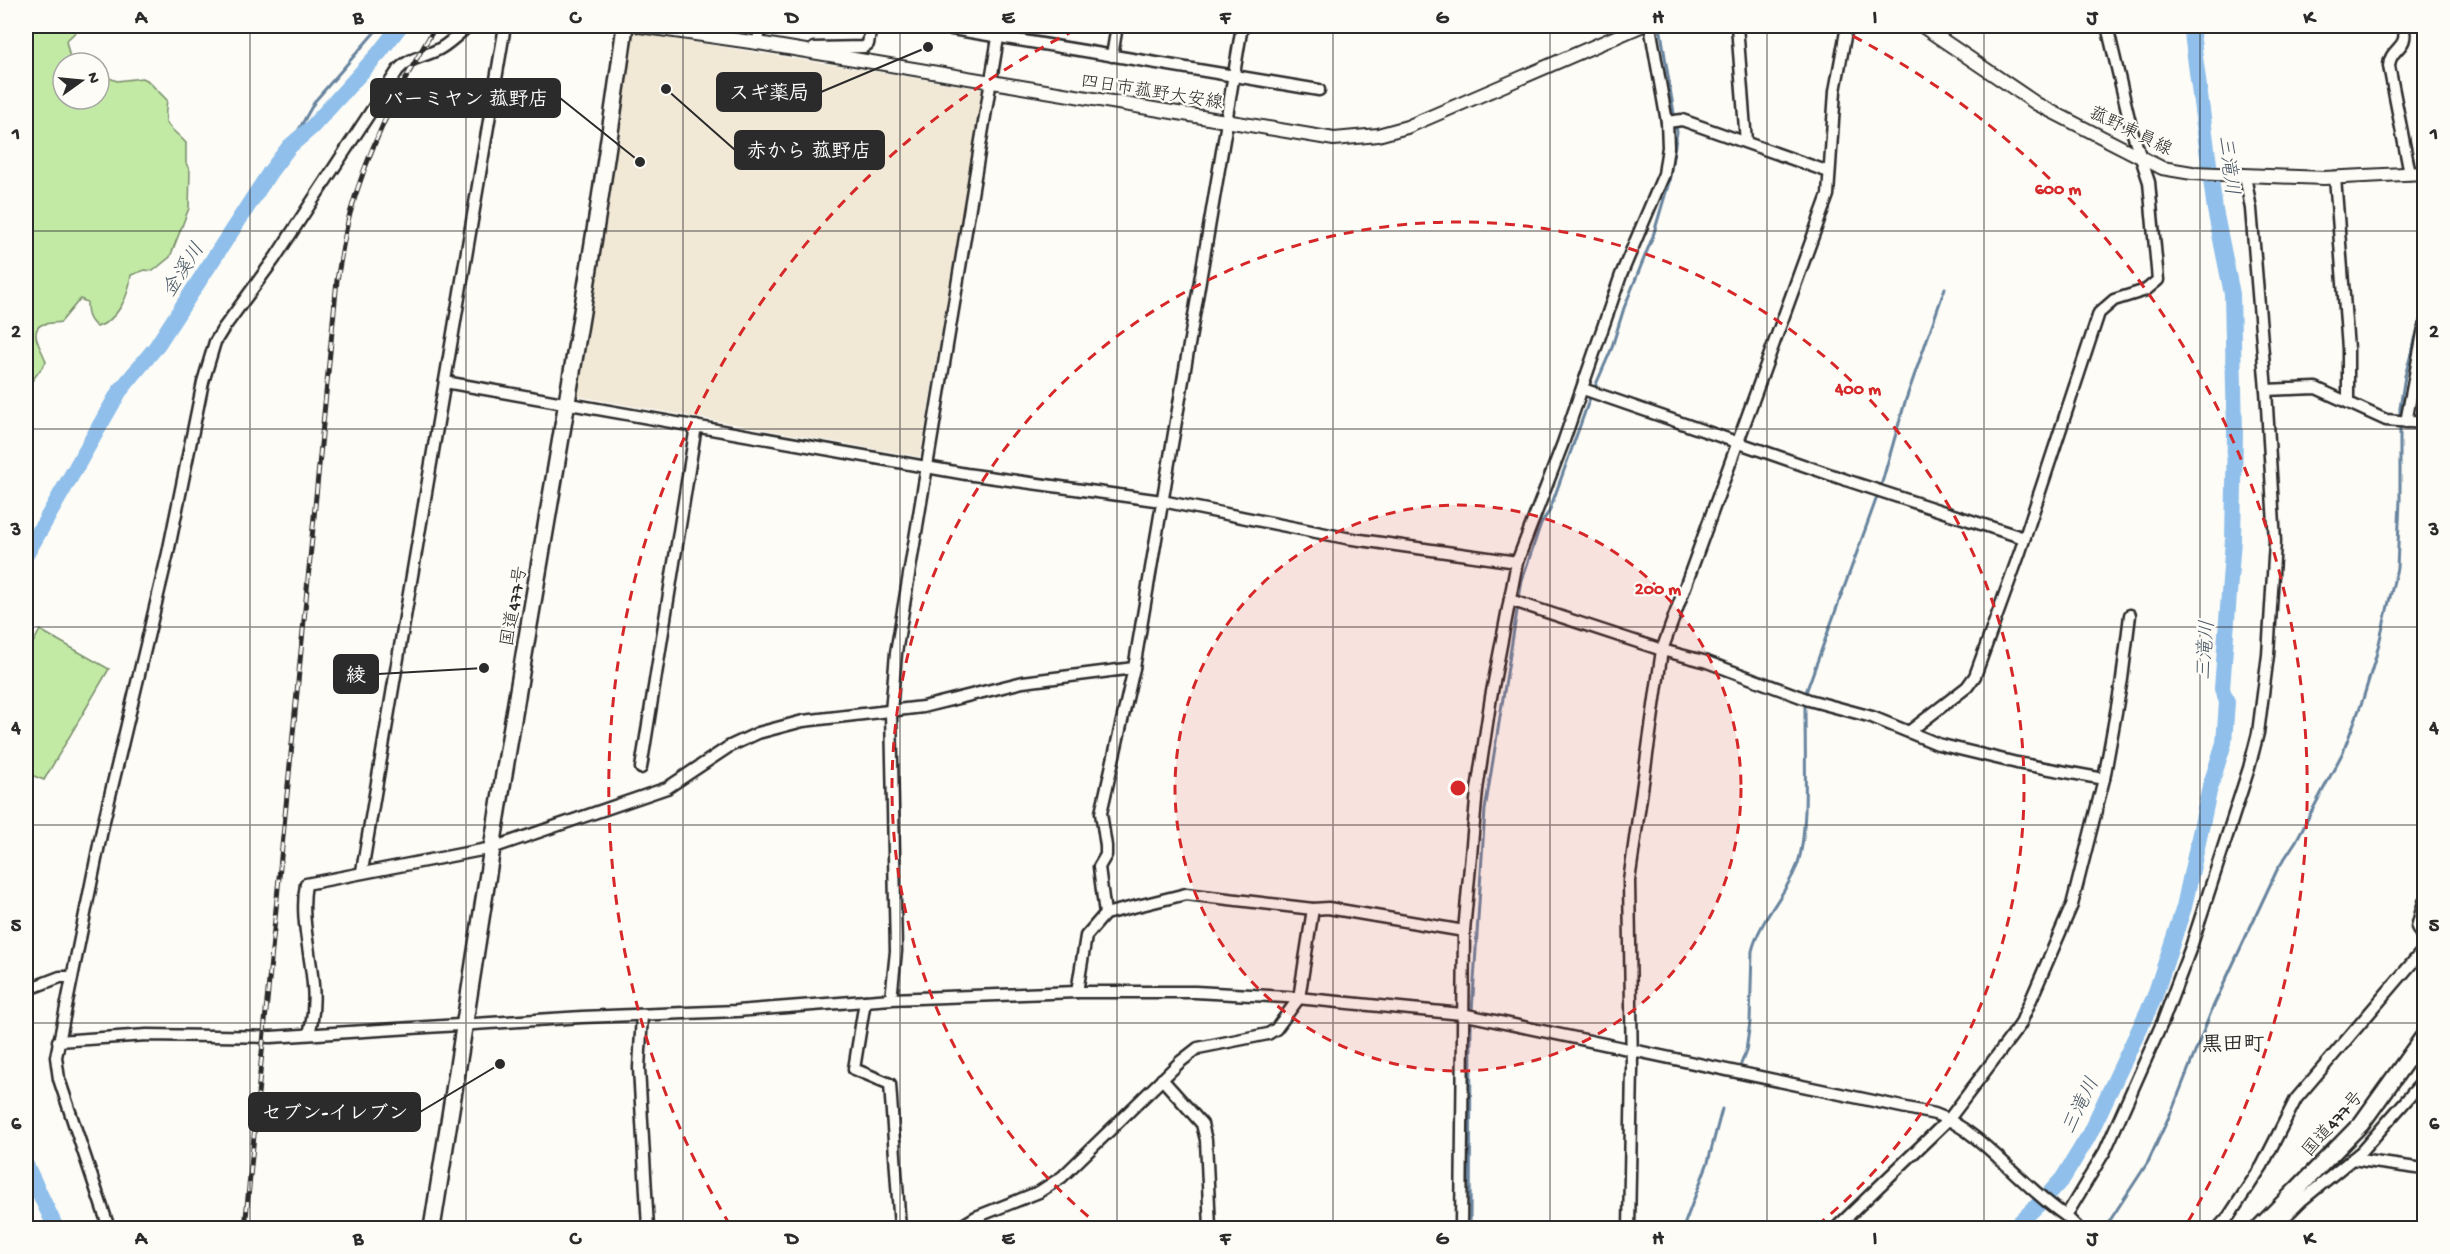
<svg xmlns="http://www.w3.org/2000/svg" width="2450" height="1254" viewBox="0 0 2450 1254" font-family="'Gochi Hand','Klee One',sans-serif">
	<style>
		.built { fill: #f1e8d6 }
		.green { fill: #c2eaa5; stroke: #768a68; stroke-width: 1.5 }
		.lines { fill: none; stroke-linecap: round; stroke-linejoin: round }
		.stream { stroke: #67849e; stroke-width: 3 }
		.river { stroke: #8fbfea; stroke-width: 16 }
		.minor-casing { stroke: #2b2b2b; stroke-width: 15 }
		.major-casing { stroke: #2b2b2b; stroke-width: 16 }
		.highway-casing { stroke: #2b2b2b; stroke-width: 20 }
		.minor { stroke: #fdfcf7; stroke-width: 10 }
		.major { stroke: #fdfcf7; stroke-width: 12 }
		.highway { stroke: #fdfcf7; stroke-width: 15 }
		.rail-casing { stroke: #2b2b2b; stroke-width: 5 }
		.rail { stroke: #fdfcf7; stroke-width: 3; stroke-dasharray: 9; stroke-linecap: butt }
		.grid { fill: none; stroke: #2b2b2b; stroke-width: 1.5; stroke-opacity: 0.55 }
		.ring { fill: none; stroke: #d62828; stroke-width: 3; stroke-dasharray: 10 8 }
		.labels { text-anchor: middle; stroke-width: 4.5; stroke-linejoin: round; paint-order: stroke }
		.street-label { font-size: 18px; fill: #2b2b2b; stroke: #fdfcf7 }
		.water-label { font-size: 20px; font-style: italic; fill: #495764; stroke: #fdfcf7 }
		.quarter-label { font-size: 21px; font-weight: bold; fill: #2b2b2b; stroke: #fdfcf7 }
		.centre { fill: #d62828; stroke: #fdfcf7; stroke-width: 3 }
		.ring-label { font-size: 18px; text-anchor: middle; font-weight: bold; fill: #d62828; stroke: #fdfcf7; stroke-width: 4.5; stroke-linejoin: round; paint-order: stroke }
		.leader { fill: none; stroke: #2b2b2b; stroke-width: 2 }
		.callout-dot { fill: #2b2b2b; stroke: #fdfcf7; stroke-width: 2 }
		.callout { fill: #2b2b2b; stroke: #2b2b2b; stroke-width: 2 }
		.callout-label { font-size: 20px; text-anchor: middle; font-weight: bold; fill: #fff }
		.neatline { fill: none; stroke: #2b2b2b; stroke-width: 2 }
		.grid-label { font-size: 20px; text-anchor: middle; font-weight: bold; fill: #2b2b2b }
	</style>
	<rect width="100%" height="100%" fill="#fdfcf7"/>
	<filter id="ink" filterUnits="userSpaceOnUse"><feTurbulence type="fractalNoise" baseFrequency=".0167" numOctaves="2"/><feDisplacementMap in="SourceGraphic" scale="12" xChannelSelector="R" yChannelSelector="G"/><feConvolveMatrix kernelMatrix="1 2 1 2 8 2 1 2 1" color-interpolation-filters="sRGB"/></filter>
	<g filter="url(#ink)">
		<polygon class="built" points="631,32 983,89 920,457 576,396"/>
		<g class="green">
			<path d="M26,26H82L66,41L70,58L77,63H63V99H99V74L117,81L142,78L147,80L167,100C163,130 167,122 186,143V163L190,171L189,208L170,257L153,271L145,270L131,275C129,296 118,320 97,327C88,320 87,313 87,302L80,299L61,322C55,323 46,323 41,325C28,333 44,352 46,362L26,389Z"/>
			<polygon points="40,630 109,669 44,780 26,773 26,656"/>
		</g>
		<g class="lines">
			<g class="stream">
				<polyline points="289,147 315,101 380,26"/>
				<polyline points="1594,389 1611,350 1624,308 1653,236 1669,182 1677,132 1660,26"/>
				<polyline points="1805,695 1881,486 1905,402 1945,288"/>
				<path d="M1741,1064L1746,1051L1750,1022L1752,951C1760,919 1785,896 1797,866C1803,849 1804,829 1805,811C1806,774 1805,738 1805,701"/>
				<polyline points="1470,1228 1471,1027 1485,810 1522,580 1541,523 1549,512 1591,395"/>
				<polyline points="1683,1228 1708,1162 1722,1109"/>
				<polyline points="2105,1228 2148,1162 2173,1108 2213,1007 2277,870 2296,841 2343,752 2363,699 2376,656 2397,568 2400,500 2400,408 2405,376 2424,307"/>
			</g>
			<g class="river">
				<polyline points="26,555 119,392 156,347 270,172 289,147 312,127 379,53 400,26"/>
				<polyline points="26,1165 56,1228"/>
				<polyline points="2014,1228 2046,1197 2063,1178 2088,1137 2154,998 2184,907 2210,787 2224,743 2227,702 2222,689 2233,539 2235,433 2232,294 2215,210 2191,26"/>
			</g>
			<defs>
				<g id="minor">
					<polyline points="934,26 1319,90"/>
					<polyline points="1737,26 1746,142"/>
					<path d="M2403,26C2410,49 2390,47 2389,66L2410,174"/>
					<polyline points="758,43 760,26"/>
					<polyline points="814,48 864,47 868,44 871,26"/>
					<polyline points="1112,56 1117,26"/>
					<polyline points="1226,122 1242,26"/>
					<polyline points="1667,122 1682,120 1829,172"/>
					<polyline points="2335,177 2348,349 2348,402"/>
					<polyline points="445,382 966,474 1162,501 1346,538 1517,562"/>
					<polyline points="1583,389 1849,481 2024,538"/>
					<polyline points="2266,390 2316,388 2386,420 2424,423"/>
					<polyline points="2406,422 2424,328"/>
					<polyline points="1510,600 1662,650 1707,662 1809,700 1872,717 1938,744 2017,763 2104,779"/>
					<polyline points="1910,731 1967,687 1975,676 2020,552 2099,313 2114,300 2146,290 2158,280 2149,182 2132,131 2107,26"/>
					<polyline points="641,768 696,426"/>
					<polyline points="362,871 505,26"/>
					<polyline points="2424,902 2417,927 2424,940"/>
					<polyline points="1105,914 1186,894 1313,909"/>
					<polyline points="26,990 60,977 72,977"/>
					<polyline points="1077,992 1086,936 1105,914 1099,867 1106,855 1106,846 1101,813 1134,668 1227,122"/>
					<polyline points="891,999 896,951 891,712 896,653 1000,26"/>
					<polyline points="865,1001 854,1069 890,1084 900,1228"/>
					<polyline points="642,1015 639,1068 648,1228"/>
					<path d="M309,1034C324,981 297,934 306,884L492,848L667,788L730,746L758,733L803,721L923,707L1023,682L1134,668"/>
					<path d="M58,1041L147,1035L271,1037L582,1017L737,1011L891,999L1077,992H1195L1287,997L1462,1014L1935,1114C1980,1129 2024,1189 2066,1216L2078,1228"/>
					<polyline points="1162,1079 1202,1124 1206,1140 1210,1228"/>
					<polyline points="2352,1159 2424,1169"/>
					<polyline points="2066,1216 2105,1151 2163,1021 2191,947 2249,768 2258,733 2268,655 2275,542 2266,390 2251,209 2245,175"/>
					<path d="M109,1228L59,1079L56,1057L103,825L168,553L203,382L215,342L223,329L275,258L398,70C409,57 426,57 441,48C451,42 460,33 468,26"/>
					<polyline points="958,1228 976,1217 1039,1192 1062,1177 1180,1062 1198,1048 1268,1034 1276,1029 1299,998 1313,909 1328,908 1464,931"/>
					<polyline points="1461,1228 1464,931 1477,790 1491,697 1517,562 1563,443 1621,275 1664,174 1668,147 1667,122 1650,26"/>
					<polyline points="1629,1228 1632,1068 1629,881 1662,650 1828,195 1835,91 1847,26"/>
					<polyline points="1836,1228 1949,1119 2020,1025 2072,905 2104,779 2122,679 2130,615"/>
					<polyline points="2218,1228 2229,1216 2262,1166 2296,1099 2424,949"/>
					<polyline points="2274,1228 2301,1201 2362,1151 2424,1080"/>
				</g>
				<g id="major">
					<polyline points="640,26 758,43 1334,139 1378,135 1407,127 1641,26"/>
					<polyline points="1922,26 2037,104 2162,168 2192,173 2324,178 2424,173"/>
				</g>
				<g id="highway">
					<path d="M432,1228C453,1102 472,974 492,848C536,573 588,301 625,26"/>
					<polyline points="2259,1228 2361,1124 2424,1036"/>
				</g>
			</defs>
			<use href="#minor" class="minor-casing"/>
			<use href="#major" class="major-casing"/>
			<use href="#highway" class="highway-casing"/>
			<use href="#minor" class="minor"/>
			<use href="#major" class="major"/>
			<use href="#highway" class="highway"/>
			<defs>
				<path id="rail" d="M245,1228L337,280C341,259 344,237 349,217C368,148 399,86 436,26"/>
			</defs>
			<use href="#rail" class="rail-casing"/>
			<use href="#rail" class="rail"/>
		</g>
	</g>
	<path class="grid" d="M250,26V1228M466,26V1228M683,26V1228M900,26V1228M1117,26V1228M1333,26V1228M1550,26V1228M1767,26V1228M1984,26V1228M2200,26V1228M26,231H2424M26,429H2424M26,627H2424M26,825H2424M26,1023H2424"/>
	<circle cx="1458" cy="788" r="283" fill="#d62828" fill-opacity=".12"/>
	<g class="ring">
		<circle cx="1458" cy="788" r="283"/>
		<path d="M1102 1228A566 566 0 1 1 1814 1228"/>
		<path d="M730 1225A849 849 0 0 1 1079 28M1837 28A849 849 0 0 1 2186 1225"/>
	</g>
	<g class="labels">
		<g class="street-label">
			<text transform="translate(1152 91) rotate(9)" y="6">四日市菰野大安線</text>
			<text transform="translate(2131 130) rotate(26)" y="6">菰野東員線</text>
			<text transform="translate(513 606) rotate(-80)" y="6">国道477号</text>
			<text transform="translate(2332 1123) rotate(-48)" y="6">国道477号</text>
		</g>
		<g class="water-label">
			<text transform="translate(2230 165) rotate(83)" y="7">三滝川</text>
			<text transform="translate(182 269) rotate(-57)" y="7">金溪川</text>
			<text transform="translate(2204 650) rotate(-86)" y="7">三滝川</text>
			<text transform="translate(2079 1105) rotate(-64)" y="7">三滝川</text>
		</g>
		<g class="quarter-label">
			<text x="2233" y="1050">黒田町</text>
		</g>
	</g>
	<circle cx="1458" cy="788" r="9" class="centre"/>
	<g class="ring-label">
		<text x="2058" y="194">600 m</text>
		<text x="1858" y="394">400 m</text>
		<text x="1658" y="594">200 m</text>
	</g>
	<path class="leader" d="M928 47L821 92M640 162L560 98M666 89L735 150M484 668L378 674M500 1064L420 1112"/>
	<g class="callout-dot">
		<circle cx="928" cy="47" r="6"/>
		<circle cx="640" cy="162" r="6"/>
		<circle cx="666" cy="89" r="6"/>
		<circle cx="484" cy="668" r="6"/>
		<circle cx="500" cy="1064" r="6"/>
	</g>
	<g class="callout">
		<rect x="717" y="73" width="104" height="38" rx="6"/>
		<rect x="371" y="79" width="189" height="38" rx="6"/>
		<rect x="735" y="131" width="149" height="38" rx="6"/>
		<rect x="334" y="655" width="44" height="38" rx="6"/>
		<rect x="249" y="1093" width="171" height="38" rx="6"/>
	</g>
	<g class="callout-label">
		<text x="769" y="99">スギ薬局</text>
		<text x="466" y="105">バーミヤン 菰野店</text>
		<text x="809" y="157">赤から 菰野店</text>
		<text x="356" y="681">綾</text>
		<text x="335" y="1119">セブン-イレブン</text>
	</g>
	<rect width="2450" height="1254" fill="none" stroke="#fdfcf7" stroke-width="66"/>
	<g transform="translate(81 81) rotate(75)"><circle r="28" fill="#fdfcf7" stroke="#a9a8a5" stroke-width="1.5"/>
	<path d="M0-4.5L10 22L0 15L-10 22Z" fill="#2b2b2b"/>
	<text y="-9" font-size="16" font-weight="bold" text-anchor="middle" fill="#2b2b2b">N</text>
	</g>
	<rect x="33" y="33" width="2384" height="1188" class="neatline"/>
	<g class="grid-label">
		<text x="141" y="23">A</text>
		<text x="358" y="23">B</text>
		<text x="575" y="23">C</text>
		<text x="792" y="23">D</text>
		<text x="1008" y="23">E</text>
		<text x="1225" y="23">F</text>
		<text x="1442" y="23">G</text>
		<text x="1658" y="23">H</text>
		<text x="1875" y="23">I</text>
		<text x="2092" y="23">J</text>
		<text x="2309" y="23">K</text>
		<text x="16" y="139">1</text>
		<text x="2434" y="139">1</text>
		<text x="16" y="337">2</text>
		<text x="2434" y="337">2</text>
		<text x="16" y="535">3</text>
		<text x="2434" y="535">3</text>
		<text x="16" y="733">4</text>
		<text x="2434" y="733">4</text>
		<text x="16" y="931">5</text>
		<text x="2434" y="931">5</text>
		<text x="16" y="1129">6</text>
		<text x="2434" y="1129">6</text>
		<text x="141" y="1244">A</text>
		<text x="358" y="1244">B</text>
		<text x="575" y="1244">C</text>
		<text x="792" y="1244">D</text>
		<text x="1008" y="1244">E</text>
		<text x="1225" y="1244">F</text>
		<text x="1442" y="1244">G</text>
		<text x="1658" y="1244">H</text>
		<text x="1875" y="1244">I</text>
		<text x="2092" y="1244">J</text>
		<text x="2309" y="1244">K</text>
	</g>
</svg>
